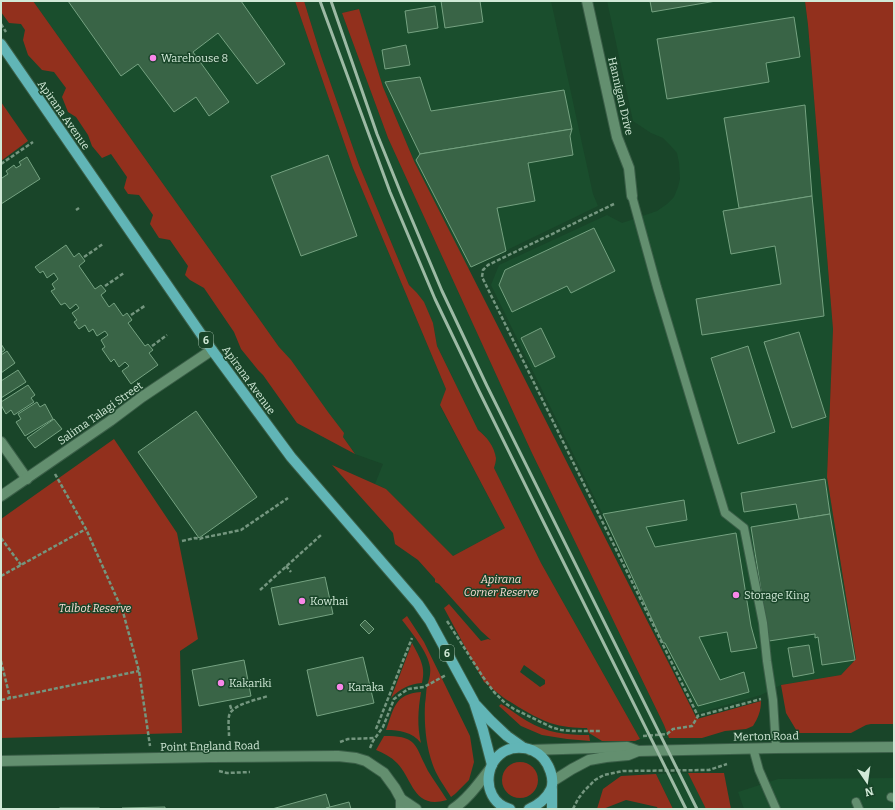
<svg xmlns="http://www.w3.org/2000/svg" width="895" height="810" viewBox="0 0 895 810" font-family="Bitter,serif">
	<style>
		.built { fill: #1a4e2d }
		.green { fill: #92301d; fill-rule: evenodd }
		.building { fill: #396446; stroke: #75a281 }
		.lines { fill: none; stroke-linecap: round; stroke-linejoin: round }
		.lane-casing { stroke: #3b5f48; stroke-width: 10 }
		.street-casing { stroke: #3b5f48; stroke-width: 12 }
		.secondary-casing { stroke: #3b5f48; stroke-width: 12 }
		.primary-casing { stroke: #3b5f48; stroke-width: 12 }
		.path { stroke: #74967f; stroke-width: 2.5; stroke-dasharray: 4 2; stroke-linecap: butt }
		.lane { stroke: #638f6f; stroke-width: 8 }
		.street { stroke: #638f6f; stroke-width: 10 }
		.secondary { stroke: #638f6f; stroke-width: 10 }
		.primary { stroke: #61b5b6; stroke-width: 10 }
		.rail { stroke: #9dbaa5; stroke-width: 3 }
		.poi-dot { fill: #f987e9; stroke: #194529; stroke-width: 1.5 }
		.labels { text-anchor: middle; stroke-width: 3; stroke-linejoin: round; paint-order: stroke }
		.shield { fill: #194529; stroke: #9ab8a3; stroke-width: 1 }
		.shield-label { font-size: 10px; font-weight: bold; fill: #d1e9d7 }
		.poi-label { font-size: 11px; fill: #d1e9d7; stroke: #194529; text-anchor: start }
		.street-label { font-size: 11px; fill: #d1e9d7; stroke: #194529 }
		.park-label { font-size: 11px; font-style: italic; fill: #fbdbd3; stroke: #194529 }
	</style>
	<rect width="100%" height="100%" fill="#194529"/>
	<g class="built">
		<polygon points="33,1 295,1 353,168 446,389 440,406 505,528 453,556 386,489 375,484 383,464 355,454"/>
		<polygon points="304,1 551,1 593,194 598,206 468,269 414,161 383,87 358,9 342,13 388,138 531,451 664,725 669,738 640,739 541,563 494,468 496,458 485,436 478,430 437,346 433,323 417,293 409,285 359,165 321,56"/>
		<polygon points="607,1 805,1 808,25 833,329 827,477 856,659 841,675 781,685 761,695 698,713 603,515 491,285 499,265 607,215 622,223 657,211 667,204 674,197 678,187 680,179 679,163 677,153 670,145 663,138 651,133 633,121"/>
		<polygon points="688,773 706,809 673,809 656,774"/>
		<polygon points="894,778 894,809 744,809 738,792 778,779"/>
	</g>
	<g class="green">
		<polygon points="1,1 33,1 279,347 291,360 328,412 344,433 343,437 355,454 297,423 263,375 258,370 241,349 234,332 204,288 190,280 185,275 188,266 170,240 159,238 150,224 153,215 139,195 128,194 124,188 127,177 111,154 102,158 92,146 88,135 76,117 68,112 62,97 66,88 54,72 42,70 28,55 23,40 25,30 21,24 9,23 1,12"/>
		<path d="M295,1H304L321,56L359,165L409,285L417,293L424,302L433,323L437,346L478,430C487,437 494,446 496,458C496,461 495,465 494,468L541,563L640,739L635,741H602L589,733L587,728C575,728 562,727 550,723C534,717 518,707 504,698C497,693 491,687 484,682L444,608L449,604L481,641L488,639L491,640L481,631L439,584L435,582V579L418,560L395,544L393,533L332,465L386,489L453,556L505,528L440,405L446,389L353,168ZM524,665L545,680V684L540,687L520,672Z"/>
		<polygon points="805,1 894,1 894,724 871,724 866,725 851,733 798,733 786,713 781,685 841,675 856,659 827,477 833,329 808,25"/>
		<path d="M359,9L383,87L414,161L697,719L761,701C761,711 758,718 753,726L746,729L725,731L702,738H669L664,725L531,451L388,138L342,13Z"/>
		<polygon points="1,102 28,141 1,161"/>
		<polygon points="114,439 177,533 198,639 180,651 182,733 1,738 1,519"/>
		<path d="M407,616L424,642L470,736L474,762L469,780L455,794L451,797C445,787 438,778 434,768C426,748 424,725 425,704C426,698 426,691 427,686C429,680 431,674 430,667C428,652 411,632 402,620Z"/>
		<path d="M412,643C420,658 426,667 422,683C409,684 400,689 391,698Z"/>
		<path d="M421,692C418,710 417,726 421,743C412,732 400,730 386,730C394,709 394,694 421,692Z"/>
		<path d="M501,704C510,709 518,716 527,721C547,733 566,735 589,735L590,741L567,739L542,735L521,726L499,706Z"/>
		<path d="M384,736C418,736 414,744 428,771C434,781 441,790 447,800C413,810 413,779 397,763C391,757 384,753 376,750Z"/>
		<circle cx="520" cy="780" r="18"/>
		<polygon points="688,773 724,773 731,809 706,809"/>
		<polygon points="656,774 673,809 658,809 657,807 626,800 603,809 597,809 603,789 621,776"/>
	</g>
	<g class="building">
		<polygon points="68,1 241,1 285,64 257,84 218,33 193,52 229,102 209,116 196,97 174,112 138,64 121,76"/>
		<polygon points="441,1 480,1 483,22 445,28"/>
		<polygon points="650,1 716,1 652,12"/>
		<polygon points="435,6 438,28 408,33 405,11"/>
		<polygon points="794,17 800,57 766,63 769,82 667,99 657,39"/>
		<polygon points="406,45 410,65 385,69 382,50"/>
		<polygon points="420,77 431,111 564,90 572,129 420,154 385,82"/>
		<polygon points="805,105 812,196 739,208 724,118"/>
		<polygon points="572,129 570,136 573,155 528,163 535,201 497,208 506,251 471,267 416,160 420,154"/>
		<polygon points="328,155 357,236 301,256 271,176"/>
		<polygon points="27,157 40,179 1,204 1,177 2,178 8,174 6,171 14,165 16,168 21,165 19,162"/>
		<polygon points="812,196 824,316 702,335 696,299 781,284 775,246 731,254 723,211"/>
		<polygon points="594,228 615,271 571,293 567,286 512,312 499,285 505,270"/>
		<polygon points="66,245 74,257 79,253 85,261 79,266 95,289 101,285 106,291 101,295 109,307 114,303 123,316 127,313 132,320 128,323 145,346 148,344 153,350 149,353 158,365 131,384 122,371 129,366 125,362 119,367 114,359 111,362 102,349 105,347 101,340 108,335 105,331 97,336 93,329 89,332 85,325 79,329 74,322 77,320 72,313 79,308 76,304 70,309 65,303 61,305 51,291 55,289 52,284 58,279 54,273 47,278 43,271 40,273 35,267"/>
		<polygon points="541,328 555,357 535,367 521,338"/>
		<polygon points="799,332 826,417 792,428 764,342"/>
		<polygon points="1,344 5,350 1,353"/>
		<polygon points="748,346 775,432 738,444 711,358"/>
		<polygon points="7,351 15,363 1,373 1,355"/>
		<polygon points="18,370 26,382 1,398 1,381"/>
		<polygon points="28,385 35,395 31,398 34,402 14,415 11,410 6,414 1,405 1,402"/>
		<polygon points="37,402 40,407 45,404 53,419 25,436 16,422 21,419 18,414"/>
		<polygon points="196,411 257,497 199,538 138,452"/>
		<polygon points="54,419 62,429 35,448 27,438"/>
		<polygon points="825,479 830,514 799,519 796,504 744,512 741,493"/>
		<polygon points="684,500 687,520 646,527 655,547 736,533 751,626 757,648 731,652 727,632 699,637 720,680 744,672 749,692 698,706 665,643 663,643 603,514"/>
		<polygon points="830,514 855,660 822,665 818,637 815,638 815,634 769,641 751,527"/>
		<polygon points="325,577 333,614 279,625 271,588"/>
		<polygon points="365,620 374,629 369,634 360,625"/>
		<polygon points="809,645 814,673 793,677 788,648"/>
		<polygon points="363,657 374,703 317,716 307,670"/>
		<polygon points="244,660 251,696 199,706 192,670"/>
		<polygon points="326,794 330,807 324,809 272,809"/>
		<polygon points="349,802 351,809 326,809 326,808"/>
		<polygon points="165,807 165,809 122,809 122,808"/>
		<rect x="60" y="808" width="39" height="1"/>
	</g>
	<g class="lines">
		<defs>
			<g id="lane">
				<polyline points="632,196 657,287 725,513 744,528 763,623 767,661 773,700 776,748"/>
				<polyline points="753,748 759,770 776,809"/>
				<polyline points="891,797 894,798"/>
				<polyline points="856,802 859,809"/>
			</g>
			<g id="street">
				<polyline points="587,1 617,137 629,168 632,196"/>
				<polyline points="1,442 27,479"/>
				<polyline points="1,496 110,421 142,397 212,350"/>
			</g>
			<g id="secondary">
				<polyline points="530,750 627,747 638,751"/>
				<polyline points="1,761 211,757 338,756 356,758 366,761 384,773 395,788 401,799 401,809"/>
				<polyline points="553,781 572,769 589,760 606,757 628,755 638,751 776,748 894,747"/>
				<polyline points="401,799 416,809"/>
				<path d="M453,809C468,799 479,783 490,769"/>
			</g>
			<g id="primary">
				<polyline points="1,44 212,350 291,457 418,604 430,621 474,702 483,730 492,765"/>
				<polyline points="476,705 490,720 507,736 524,748"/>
				<polyline points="552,789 552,809"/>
				<path d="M510,809C476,800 484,744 523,748C530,748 538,753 542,757C549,764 555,779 551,789C547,798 538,805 529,809"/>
			</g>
		</defs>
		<use href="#lane" class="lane-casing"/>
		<use href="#street" class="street-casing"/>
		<use href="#secondary" class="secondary-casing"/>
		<use href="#primary" class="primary-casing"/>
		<g class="path">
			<polyline points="1,24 6,32"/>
			<polyline points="1,164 33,142"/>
			<polyline points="614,204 488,265 483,270 482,277 698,716"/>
			<polyline points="76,210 79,208"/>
			<polyline points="84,257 103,244"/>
			<polyline points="105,286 124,273"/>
			<polyline points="131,315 146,305"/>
			<polyline points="152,346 167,335"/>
			<polyline points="55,474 86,529 123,612 139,671 150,746"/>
			<polyline points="1,538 21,565"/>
			<polyline points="182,541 195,538 200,539 202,538 241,530 288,498"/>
			<polyline points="286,566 291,572"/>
			<polyline points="1,576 86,529"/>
			<polyline points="260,590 321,535"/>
			<polyline points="447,621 483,677 494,692 505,703 514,709 551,727 561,730 573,731 601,731"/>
			<polyline points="1,661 10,698"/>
			<polyline points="1,700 139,671"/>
			<polyline points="230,705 232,711"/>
			<polyline points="376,729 412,638"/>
			<path d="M229,736C229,730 228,722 229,716C232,704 257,700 268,696"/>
			<polyline points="643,736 667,734 673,729 692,726 698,716 761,699"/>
			<polyline points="340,742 348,739 375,738"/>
			<polyline points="370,748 373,741 383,727 394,699 408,689 424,687 446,675"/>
			<polyline points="219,771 227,773 250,772"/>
			<polyline points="573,809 578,799 584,791 595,780 604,775 623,771 709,770 727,764"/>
		</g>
		<use href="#lane" class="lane"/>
		<use href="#street" class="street"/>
		<use href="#secondary" class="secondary"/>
		<use href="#primary" class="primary"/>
		<g class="rail">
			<polyline points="320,1 390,192 435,299 479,391 543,521 686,809"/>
			<polyline points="331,1 377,134 402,196 442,291 487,386 697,809"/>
		</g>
	</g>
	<g class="poi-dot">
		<circle cx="153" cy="58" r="4"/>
		<circle cx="736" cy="595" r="4"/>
		<circle cx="302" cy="601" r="4"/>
		<circle cx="221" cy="683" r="4"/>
		<circle cx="340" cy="687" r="4"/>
	</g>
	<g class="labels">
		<g class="shield">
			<rect x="199" y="332" width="14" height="16" rx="3"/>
			<rect x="440" y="645" width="14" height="16" rx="3"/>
		</g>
		<g class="shield-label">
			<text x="206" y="344">6</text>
			<text x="447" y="657">6</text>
		</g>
		<g class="poi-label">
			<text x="161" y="62">Warehouse 8</text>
			<text x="744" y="599">Storage King</text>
			<text x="310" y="605">Kowhai</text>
			<text x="229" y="687">Kakariki</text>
			<text x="348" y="691">Karaka</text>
		</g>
		<g class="street-label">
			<text transform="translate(621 96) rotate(77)" y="4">Hannigan Drive</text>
			<text transform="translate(64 115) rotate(55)" y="4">Apirana Avenue</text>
			<text transform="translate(249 380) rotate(54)" y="4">Apirana Avenue</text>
			<text transform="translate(100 413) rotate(-35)" y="4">Salima Talagi Street</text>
			<text transform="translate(766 736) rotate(-1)" y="4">Merton Road</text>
			<text transform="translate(210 746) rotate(-1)" y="4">Point England Road</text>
		</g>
		<g class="park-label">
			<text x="501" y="583">Apirana<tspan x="501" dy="13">Corner Reserve</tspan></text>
			<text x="95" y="612">Talbot Reserve</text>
		</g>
	</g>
	<rect width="895" height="810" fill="none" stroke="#d1e9d7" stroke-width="4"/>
	<g transform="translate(867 782) rotate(167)" stroke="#194529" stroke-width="3" paint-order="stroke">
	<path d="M0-3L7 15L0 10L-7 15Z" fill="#d1e9d7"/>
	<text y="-6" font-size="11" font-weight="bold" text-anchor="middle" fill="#d1e9d7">N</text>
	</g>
</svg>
